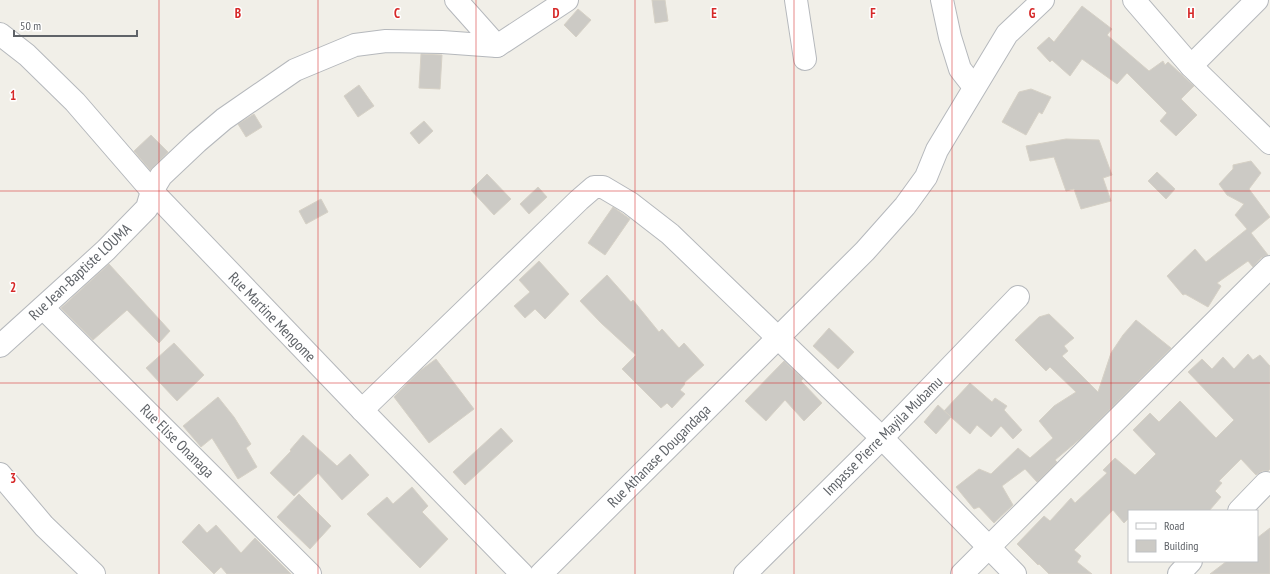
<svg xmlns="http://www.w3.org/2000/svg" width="1270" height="574" viewBox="0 0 1270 574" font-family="'PT Sans Narrow',sans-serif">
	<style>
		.building { fill: #cccac5; stroke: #d6d1c6 }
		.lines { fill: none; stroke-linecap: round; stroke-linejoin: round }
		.minor-casing { stroke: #b5b8bc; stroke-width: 24 }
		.minor { stroke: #fff; stroke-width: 22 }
		.grid { fill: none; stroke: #d62828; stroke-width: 1; stroke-opacity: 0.55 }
		.labels { text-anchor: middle; stroke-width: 3; stroke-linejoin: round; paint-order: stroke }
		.street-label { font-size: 15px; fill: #5f6368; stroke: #fff }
		.grid-label { font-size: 13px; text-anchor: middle; font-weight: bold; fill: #d62828; stroke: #fff; stroke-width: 3; stroke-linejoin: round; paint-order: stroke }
	</style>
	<rect width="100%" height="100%" fill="#f1efe8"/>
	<g class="building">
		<polygon points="652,0 665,0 668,21 655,23"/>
		<polygon points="1082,6 1112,29 1107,35 1149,71 1163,61 1165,65 1168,62 1194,86 1181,99 1197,115 1176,136 1160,121 1167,113 1127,73 1117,84 1082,59 1070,76 1052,60 1050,62 1037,48 1049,37 1054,42"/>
		<polygon points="578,9 591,20 576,37 564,25"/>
		<polygon points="421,54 442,55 440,89 419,88"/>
		<polygon points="359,85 374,106 358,117 344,96"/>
		<polygon points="1031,89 1051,97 1042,114 1039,112 1026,135 1002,122 1019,92"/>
		<polygon points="254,114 262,127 246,137 238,124"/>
		<polygon points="424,121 433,131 419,144 410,133"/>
		<polygon points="151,135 168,152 150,170 134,151"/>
		<polygon points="1066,139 1099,140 1112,175 1103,178 1111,201 1081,209 1074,189 1066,191 1054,157 1030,161 1026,146"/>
		<polygon points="1251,161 1261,173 1249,189 1270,217 1251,233 1268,255 1261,258 1253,267 1248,261 1217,283 1221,286 1208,307 1185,294 1183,295 1167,276 1195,249 1206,262 1247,229 1235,215 1244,204 1227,195 1219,184 1233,169 1233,165"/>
		<polygon points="1157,172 1175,189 1166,199 1148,181"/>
		<polygon points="487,174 511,199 494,215 471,190"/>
		<polygon points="538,187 547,197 529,214 520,204"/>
		<polygon points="321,199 328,212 306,224 299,211"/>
		<polygon points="613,207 630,219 605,255 588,243"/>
		<polygon points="539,261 569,294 545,319 535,309 525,318 514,306 530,292 519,280"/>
		<polygon points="109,264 170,331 159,343 127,310 93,340 61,308"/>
		<polygon points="607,275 631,302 633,300 659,332 662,329 679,348 684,343 704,365 684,383 685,384 680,390 685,394 672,408 667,403 661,408 622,369 636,355 601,323 580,301"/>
		<polygon points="1049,314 1074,338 1064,346 1068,351 1062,356 1098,392 1111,353 1123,335 1136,320 1171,348 1080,439 1055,460 1057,462 1037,482 1025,469 1002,486 1013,505 994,523 979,507 974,509 956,487 979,469 991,474 1018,448 1030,458 1053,438 1039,421 1054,406 1076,392 1050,367 1046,371 1015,340 1039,317"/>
		<polygon points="829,328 854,352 838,369 813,346"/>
		<polygon points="174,343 204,375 177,401 146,368"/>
		<polygon points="1248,354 1253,360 1260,355 1270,366 1270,469 1268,471 1262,471 1256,475 1241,459 1219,481 1222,483 1215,491 1221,497 1209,511 1129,511 1129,518 1124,523 1113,510 1074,550 1081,556 1077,562 1092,574 1049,574 1039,564 1038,565 1017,544 1044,516 1050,521 1071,498 1075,503 1107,473 1103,470 1115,458 1135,475 1156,454 1133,430 1150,413 1159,422 1180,401 1216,438 1234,420 1188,372 1202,359 1212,369 1223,357 1234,369"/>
		<polygon points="436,359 474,409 429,443 394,397 421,370"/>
		<polygon points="784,361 803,379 801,381 822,403 804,421 785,400 766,421 745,401"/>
		<polygon points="970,383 992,402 995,398 1007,406 1004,410 1022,430 1013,439 1001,426 991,437 977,425 970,434 944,411"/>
		<polygon points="218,397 234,417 251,444 246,448 257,467 238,479 212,438 201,447 183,426"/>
		<polygon points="938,405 951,417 936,434 924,422"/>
		<polygon points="501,428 513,441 465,485 453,472"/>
		<polygon points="303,435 337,466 350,454 369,475 342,500 318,473 294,496 270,473 291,451 290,450"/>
		<polygon points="412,487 428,506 422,512 448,539 420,568 367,514 387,497 393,504"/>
		<polygon points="299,494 331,526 310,549 277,517"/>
		<polygon points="199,524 207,533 216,525 241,553 255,538 291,574 227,574 221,567 214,574 182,542"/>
		<polygon points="1270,528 1270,574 1210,574 1227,561 1257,561 1257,538"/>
	</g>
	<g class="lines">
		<defs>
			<g id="minor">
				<polyline points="456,0 497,46"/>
				<polyline points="796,0 805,59"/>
				<polyline points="942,0 950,37 960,69 974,87"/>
				<polyline points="1134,0 1191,66 1270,143"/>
				<polyline points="0,34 27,55 75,102 152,191 362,410 522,574"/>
				<polyline points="1191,66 1257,0"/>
				<polyline points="43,308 310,574"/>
				<polyline points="0,346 106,250 147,208 152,191 161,176 197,142 224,119 295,70 355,45 386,41 442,42 497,46 567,0"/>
				<polyline points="362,410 579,200 594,187 603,187 630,203 670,234 882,438 1015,574"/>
				<polyline points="0,474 44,526 94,574"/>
				<polyline points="1239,511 1266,483"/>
				<polyline points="541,574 865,251 905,206 926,177 937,150 1007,34 1043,0"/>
				<polyline points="745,574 882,438 1018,297"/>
				<polyline points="962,574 1270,267"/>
				<polyline points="1179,574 1191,561"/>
			</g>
		</defs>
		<use href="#minor" class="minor-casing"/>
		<use href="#minor" class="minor"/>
	</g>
	<path class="grid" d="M159,0V574M318,0V574M476,0V574M635,0V574M794,0V574M952,0V574M1111,0V574M0,191H1270M0,383H1270"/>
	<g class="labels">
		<g class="street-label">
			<text transform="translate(80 272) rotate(-43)" y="5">Rue Jean-Baptiste LOUMA</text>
			<text transform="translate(272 317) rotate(46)" y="5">Rue Martine Mengome</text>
			<text transform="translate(883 436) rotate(-45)" y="5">Impasse Pierre Mayila Mubamu</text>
			<text transform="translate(177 441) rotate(45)" y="5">Rue Elise Onanaga</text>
			<text transform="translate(659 456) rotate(-45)" y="5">Rue Athanase Dougandaga</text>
		</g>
	</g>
	<g class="grid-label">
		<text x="238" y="18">B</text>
		<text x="397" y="18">C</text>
		<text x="556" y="18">D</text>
		<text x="714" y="18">E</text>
		<text x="873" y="18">F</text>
		<text x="1032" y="18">G</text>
		<text x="1191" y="18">H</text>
		<text x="13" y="100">1</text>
		<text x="13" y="292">2</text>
		<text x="13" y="483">3</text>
	</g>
	<rect x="1128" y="510" width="130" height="52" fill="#ffffff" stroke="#bfc1c3"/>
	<rect x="1136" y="523" width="20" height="6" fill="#ffffff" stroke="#bfc1c3"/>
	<text x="1164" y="530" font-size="12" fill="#5f6368">Road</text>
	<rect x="1136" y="540" width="20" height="12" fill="#cccac5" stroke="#bfc1c3"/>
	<text x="1164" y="550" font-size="12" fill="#5f6368">Building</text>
	<path d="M14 30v6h123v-6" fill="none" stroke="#5f6368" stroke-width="2"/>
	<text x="20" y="30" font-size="12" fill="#5f6368" stroke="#ffffff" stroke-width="3" paint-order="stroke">50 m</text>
</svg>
